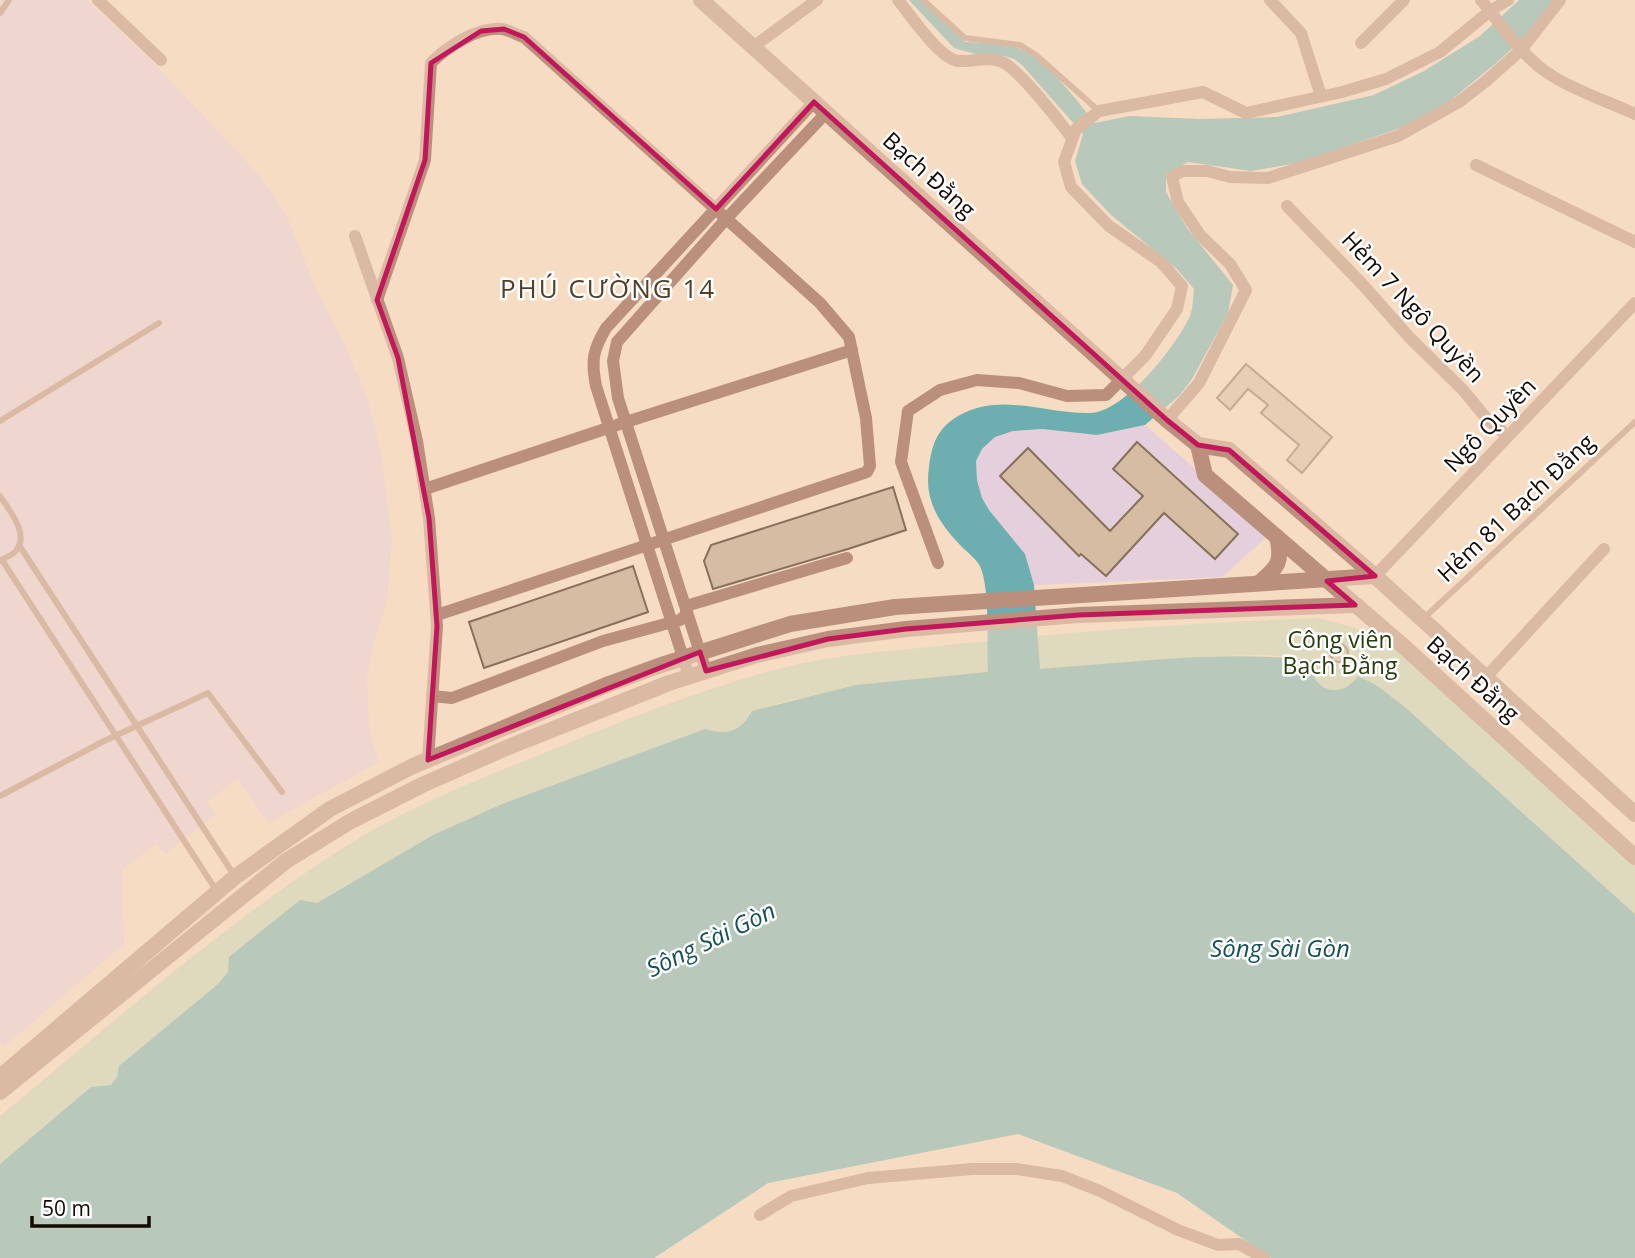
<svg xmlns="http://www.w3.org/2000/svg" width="1635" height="1258" viewBox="0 0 1635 1258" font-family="'Open Sans',sans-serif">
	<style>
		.education { fill: #e6cfdc }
		.green { fill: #c4d4b7 }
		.water { fill: #6dafb1 }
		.building { fill: #d5bca3; stroke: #877059; stroke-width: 2 }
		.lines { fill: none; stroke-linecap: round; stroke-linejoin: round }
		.service { stroke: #ba907d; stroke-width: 6 }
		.minor { stroke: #ba907d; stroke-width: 12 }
		.tertiary { stroke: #ba907d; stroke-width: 16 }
		.marked { fill: none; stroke: #c2185b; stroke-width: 5; stroke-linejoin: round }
		.labels { text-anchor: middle; stroke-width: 5; stroke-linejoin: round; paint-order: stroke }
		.street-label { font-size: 23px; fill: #130a04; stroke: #fff }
		.park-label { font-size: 23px; fill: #273f10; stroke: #fff }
		.water-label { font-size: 24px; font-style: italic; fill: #185254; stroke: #fff }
		.quarter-label { font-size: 26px; letter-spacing: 2px; fill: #533e28; stroke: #fff }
	</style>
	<rect width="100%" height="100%" fill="#f6dcc2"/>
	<g class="education">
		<polygon points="0,0 86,0 144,53 262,178 287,217 316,289 345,345 367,397 381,451 392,540 387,602 374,641 367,677 369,728 379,762 268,823 238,779 207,802 216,814 166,854 156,844 122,870 124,944 5,1046 0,1042"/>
		<polygon points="1145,425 1270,534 1222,577 1034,585 1025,554 989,510 982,498 977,480 976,461 982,449 995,437 1013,431 1042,429 1097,435"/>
	</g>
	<path class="green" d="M1319,618L1358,629L1400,651L1635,864V914L1406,708L1353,683C1331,700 1311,686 1311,660L1266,655L1214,656L795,699L752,711C740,733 728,735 705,729L502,804L433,835L317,903L228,972L218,984L119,1066L117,1077L111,1085L91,1087L0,1164V1116C114,1022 225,922 351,843C411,806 477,780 542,754C620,722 700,689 782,668C836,654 893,651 948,645C1071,631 1195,623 1319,618Z"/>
	<path class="water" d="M909,0H921L965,42C982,43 999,43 1015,47C1043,54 1077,101 1095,123L1129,116L1200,119L1277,117L1374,95L1424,71L1480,36L1519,0H1557L1526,36L1495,64L1445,105L1418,122L1298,163L1251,171L1188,162L1166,174V192L1187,228L1233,285L1228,313L1192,379L1179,396L1145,425L1097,435L1042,429L1013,431L995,437L982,449L976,461L977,480L982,498L989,510L1025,554L1034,585L1040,669C1130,663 1221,650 1312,660C1309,691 1341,701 1358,676L1376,685L1406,708L1635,914V1258H1271L1177,1193L1018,1134L768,1183L654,1258H0V1164L91,1087L111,1085L117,1077L119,1066L218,984L228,972L229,957L300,900L317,903L433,835L502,804L705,729C727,735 740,733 752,711L856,685L988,672C987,647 990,587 980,566C976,559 967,552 962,547C939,523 924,501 929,467C932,443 938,427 960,415C1002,392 1045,414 1090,413C1124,413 1177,345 1190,316C1193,308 1193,298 1194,289L1177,269L1111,215L1082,184L1075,161L1083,134L1022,65L1014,59L1004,56L975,54L954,48Z"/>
	<g class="building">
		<polygon points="1246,364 1332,437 1302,473 1287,460 1299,445 1261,413 1268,405 1248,389 1230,410 1217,398"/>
		<polygon points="1137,442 1238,534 1215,559 1164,513 1106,576 1081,554 1079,556 1000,476 1028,448 1110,531 1143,496 1113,469"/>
		<polygon points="893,487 906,530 848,549 713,589 704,561 711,545"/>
		<polygon points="633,566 648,612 484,668 469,622"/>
		<circle cx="1339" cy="653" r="9"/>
	</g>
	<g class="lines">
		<g class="service">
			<polyline points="923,0 965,38 1020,45 1036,55 1099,111"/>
			<polyline points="0,13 9,0"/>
			<polyline points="0,421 159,323"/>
			<path d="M0,496C9,510 31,535 15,552C11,556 4,558 0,561"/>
			<polyline points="19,545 234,875"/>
			<polyline points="2,560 216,890"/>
			<polyline points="1424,618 1635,422"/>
			<polyline points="0,796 104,741 208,693 282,792"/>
		</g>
		<g class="minor">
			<polyline points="98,0 161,60"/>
			<path d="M898,0C911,16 939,58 958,61C973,62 988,56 1002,62C1018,68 1060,122 1072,138"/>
			<polyline points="1270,0 1301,33 1321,96"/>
			<path d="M1481,0C1500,23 1518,50 1542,69C1569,89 1605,100 1635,114"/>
			<polyline points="1361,43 1404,0"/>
			<polyline points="753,47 817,0"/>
			<polyline points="1476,165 1635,242"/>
			<polyline points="1287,206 1363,285 1409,337 1463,390 1487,419 1508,436"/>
			<polyline points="355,236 398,358 417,441 429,518 437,626 428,760"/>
			<path d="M377,300L425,160L431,63C448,46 477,27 502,29C509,30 517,35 524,37L820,303L849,337L866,418L870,466L867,472L437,615"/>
			<polyline points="1167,420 1199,383 1246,290 1230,264 1200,235 1178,202 1172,177 1182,171 1207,171 1230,177 1268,178 1398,136 1459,102 1486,81 1521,50 1560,0"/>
			<polyline points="425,489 626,422 852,350"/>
			<polyline points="938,563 901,462 908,411 940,390 977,380 1019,383 1067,396 1106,395 1145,356 1177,309 1182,286 1161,262 1109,226 1071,187 1064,162 1076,129 1099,111 1203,92 1246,113 1342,92 1386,79 1440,52 1490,11 1508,0"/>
			<polyline points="1375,576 1635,303"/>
			<polyline points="706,671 618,398 613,361 617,342 727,218 826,113"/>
			<path d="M689,676L596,386C591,360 593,350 606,328L814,102"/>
			<polyline points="1485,678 1604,549"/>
			<polyline points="432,696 452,698 603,641 680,620 686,615 686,606 847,558"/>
			<polyline points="760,1215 791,1196 868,1178 972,1169 1016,1169 1062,1176 1100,1191 1178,1230 1218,1245 1239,1244 1264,1258"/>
		</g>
		<g class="tertiary">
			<polyline points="701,0 1167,420 1198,445 1229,450 1375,576 1635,814"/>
			<polyline points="1198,445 1205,475 1401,644 1635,857"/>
			<path d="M1259,583C1278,567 1283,562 1277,537"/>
			<polyline points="0,1077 235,877 330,809 413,766 609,684 664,664 790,624 895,607 1375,576"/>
			<polyline points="0,1092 286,861 351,821 422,785 506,748 669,683 757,655 828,639 906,629 1079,615 1355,605"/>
		</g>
	</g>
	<path d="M0 0H1635V1258H0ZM504,29L524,37L716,209L814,102L1167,420L1198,445L1229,450L1375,576L1327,581L1355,605L1079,615L906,629L828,639L706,671L700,652L428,760L437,626L429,518L398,358L377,300L425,160L431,63L481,31Z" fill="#f6dcc2" fill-opacity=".55" fill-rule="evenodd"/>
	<path class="marked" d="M504,29L524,37L716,209L814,102L1167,420L1198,445L1229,450L1375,576L1327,581L1355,605L1079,615L906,629L828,639L706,671L700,652L428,760L437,626L429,518L398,358L377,300L425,160L431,63L481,31Z"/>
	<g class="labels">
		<g class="street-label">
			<text transform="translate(929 175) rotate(42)" y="8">Bạch Đằng</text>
			<text transform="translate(1413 307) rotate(47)" y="8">Hẻm 7 Ngô Quyền</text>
			<text transform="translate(1490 425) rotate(-46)" y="8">Ngô Quyền</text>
			<text transform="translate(1516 508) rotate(-43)" y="8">Hẻm 81 Bạch Đằng</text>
			<text transform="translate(1473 679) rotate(42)" y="8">Bạch Đằng</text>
		</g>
		<g class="park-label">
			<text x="1340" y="648">Công viên<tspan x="1340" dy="26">Bạch Đằng</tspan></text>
		</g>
		<g class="water-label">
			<text transform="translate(711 940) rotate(-26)" y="8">Sông Sài Gòn</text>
			<text x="1280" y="957">Sông Sài Gòn</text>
		</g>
		<g class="quarter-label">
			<text x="608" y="298">PHÚ CƯỜNG 14</text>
		</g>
	</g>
	<path d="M32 1216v10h117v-10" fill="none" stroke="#130a04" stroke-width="3.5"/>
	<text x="42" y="1216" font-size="21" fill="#130a04" stroke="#ffffff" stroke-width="5" paint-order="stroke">50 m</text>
</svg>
